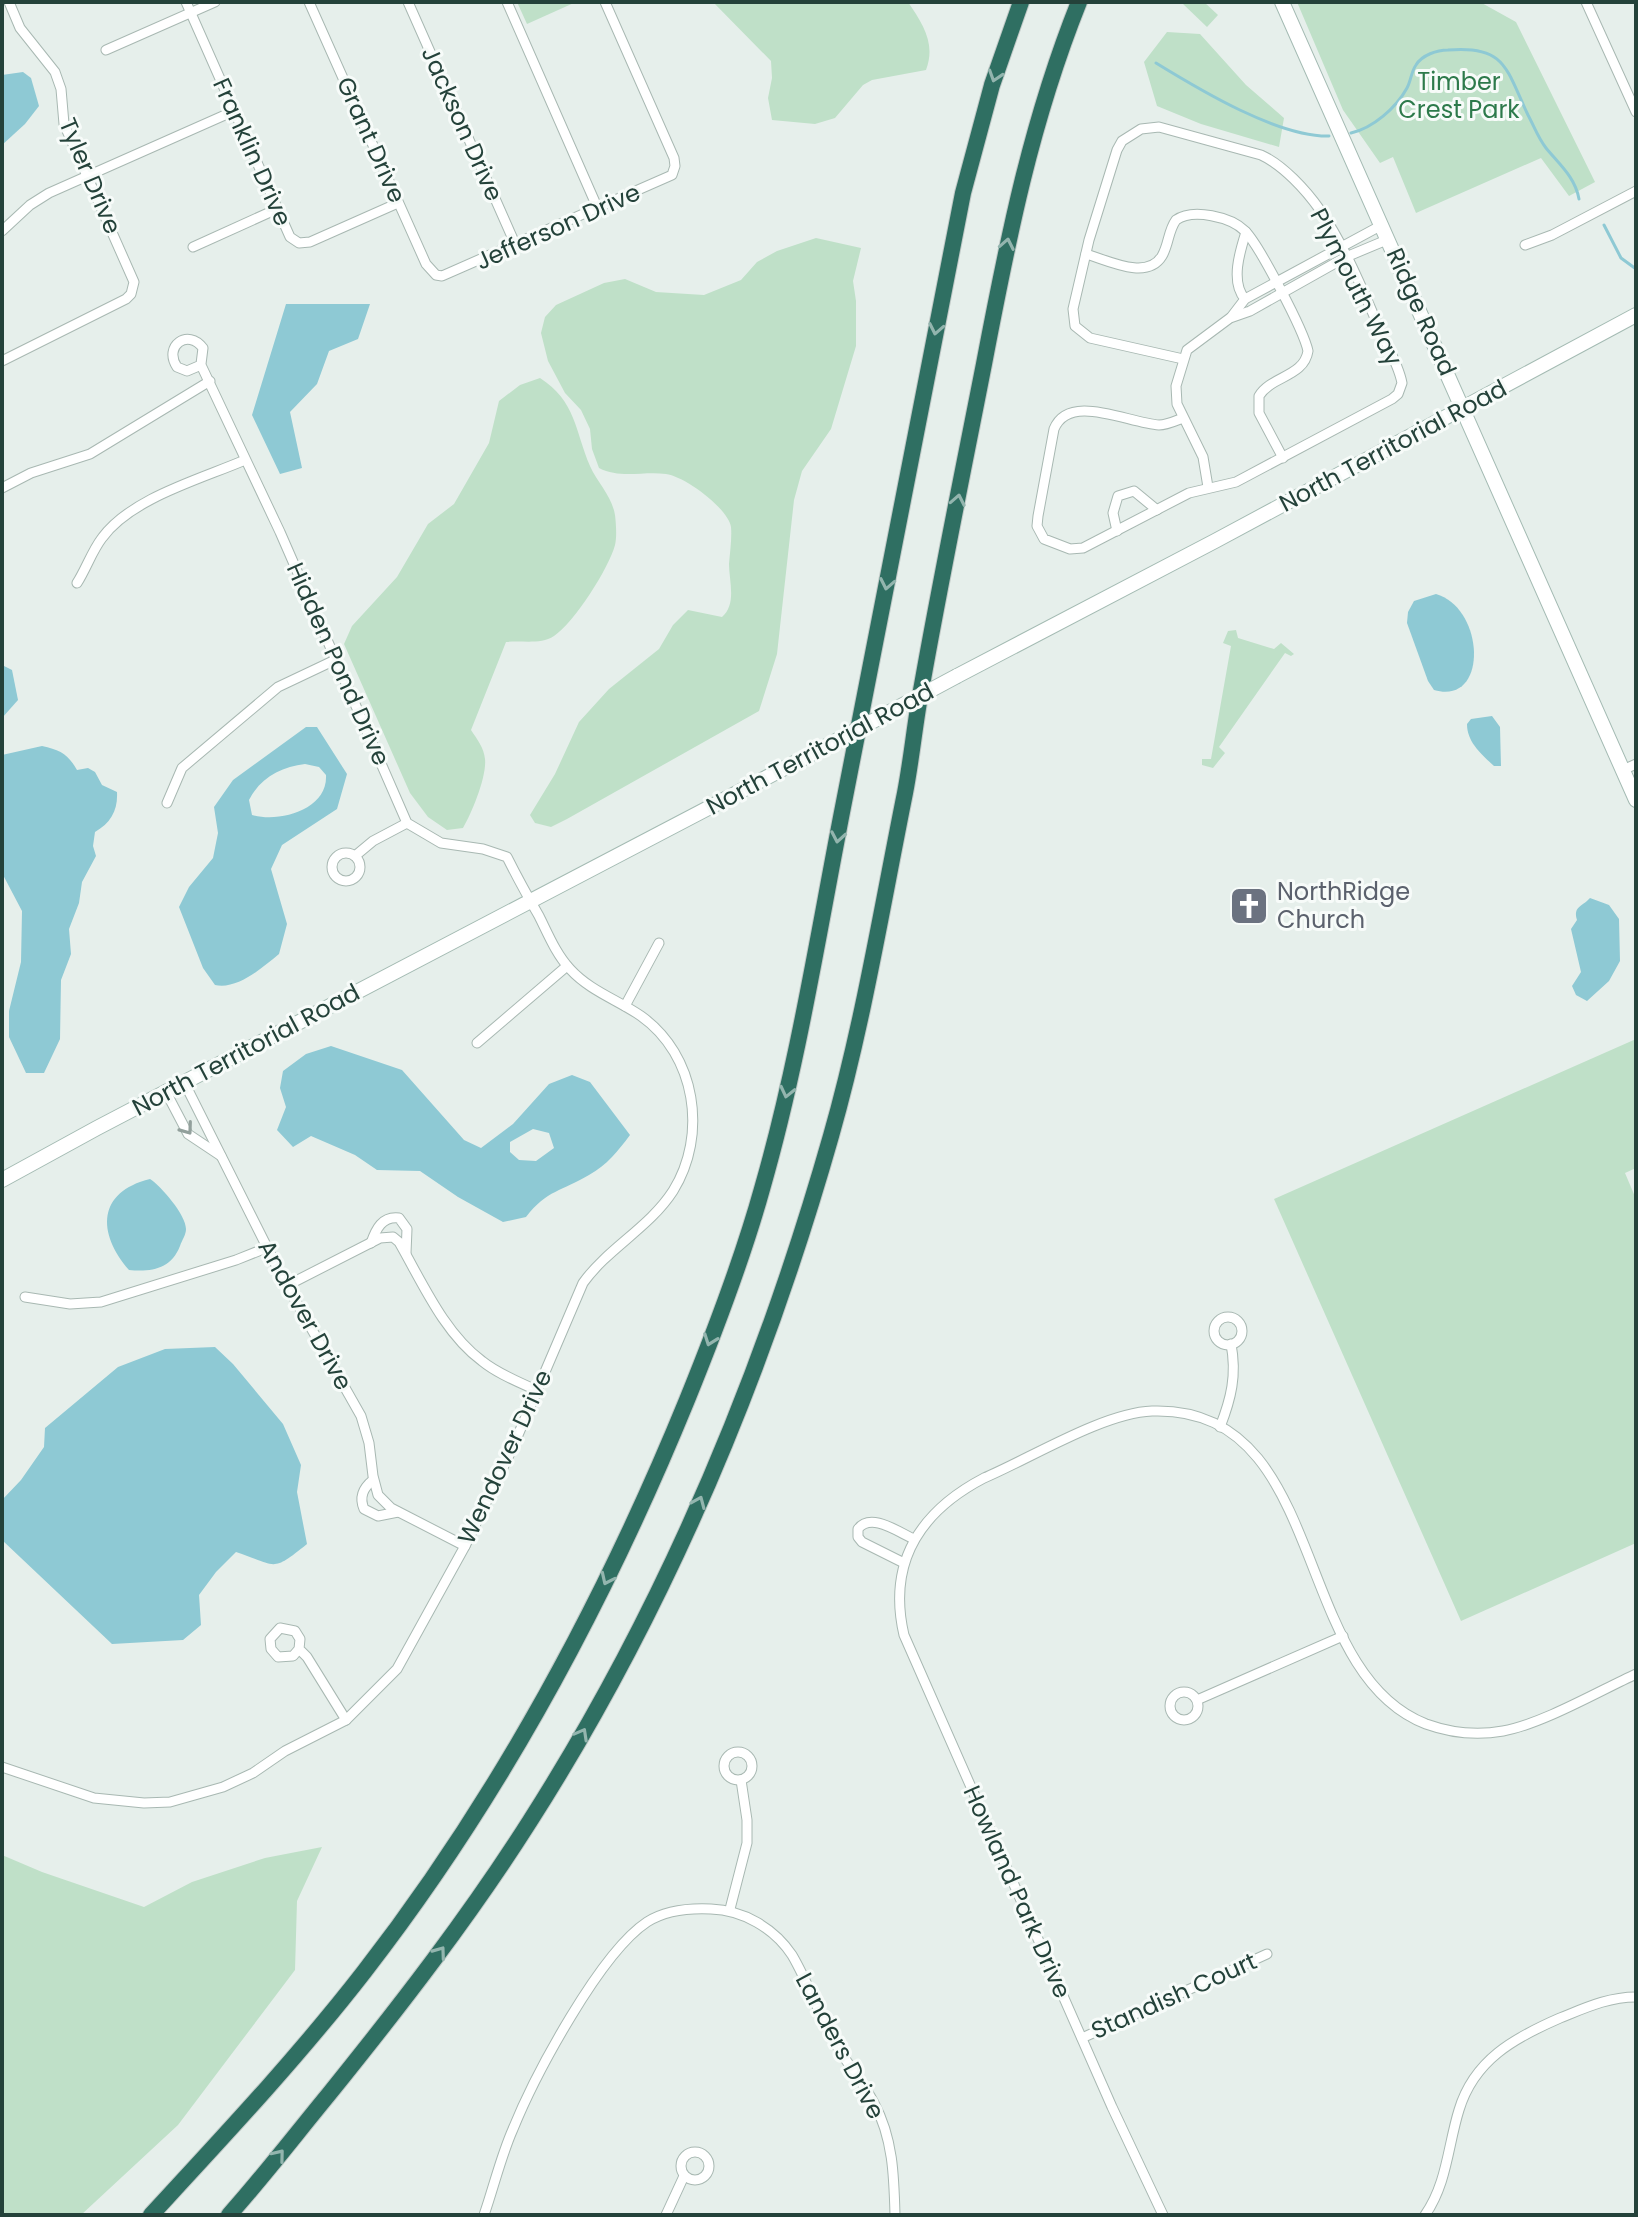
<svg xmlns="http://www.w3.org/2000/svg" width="1638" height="2217" viewBox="0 0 1638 2217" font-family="Poppins,sans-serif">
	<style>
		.green { fill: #bfe0c8 }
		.water { fill: #8ec9d4; fill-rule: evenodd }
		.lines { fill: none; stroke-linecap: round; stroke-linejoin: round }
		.stream { stroke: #8ec9d4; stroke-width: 3 }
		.street-casing { stroke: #a8b8b2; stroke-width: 11 }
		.secondary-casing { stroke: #a4bbb3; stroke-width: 16 }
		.highway-casing { stroke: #c2cac8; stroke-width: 18 }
		.street { stroke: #fff; stroke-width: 9 }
		.secondary { stroke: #fff; stroke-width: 14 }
		.highway { stroke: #2f6f62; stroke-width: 16 }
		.secondary-bridge-casing { stroke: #a4bbb3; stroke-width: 16; stroke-linecap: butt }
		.secondary-bridge { stroke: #fff; stroke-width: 14 }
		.oneway { stroke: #93b5ae }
		.oneway2 { stroke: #92a09c }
		.labels { text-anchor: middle; stroke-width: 6; stroke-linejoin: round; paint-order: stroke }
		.park-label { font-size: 24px; fill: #2d7a4b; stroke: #f7fbf9 }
		.street-label { font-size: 24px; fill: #24423a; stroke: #f7fbf9 }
		.worship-label { font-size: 24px; fill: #5b616d; stroke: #f7fbf9; text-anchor: start }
	</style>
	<rect width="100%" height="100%" fill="#e6efeb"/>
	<g class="green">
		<polygon points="517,2 576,2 527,24"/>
		<path d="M713,2H908C923,24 936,44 926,70L872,80L863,85L835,118L815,124L772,120L768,98L772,78L771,61Z"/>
		<polygon points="1204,2 1218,15 1207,27 1182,3"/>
		<polygon points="1297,2 1480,2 1516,22 1595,182 1569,196 1541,158 1416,213 1393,157 1380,163 1343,110"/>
		<polygon points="1167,32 1200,34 1246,85 1284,118 1279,147 1201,124 1157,106 1144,62"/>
		<path d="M816,238L861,248L853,281L856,301V346L831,429L802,471L794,500L777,654L759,711L567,819L551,827L535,823L530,815L555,774L579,722L609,689L659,649L673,625L688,610L722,617C737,604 729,581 729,564C730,552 732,538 731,527C728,508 684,476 666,474C643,471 620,479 599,468L592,449L590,429L581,410L565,393L548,361L541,333L545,317L556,305L604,283L625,279L656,292L704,295L741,280L757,262L777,251Z"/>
		<path d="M540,378C576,401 575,431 590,466C597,482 612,496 615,515C616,523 617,537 615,545C609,568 574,623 554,636C540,645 522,640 506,642L471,730C477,739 484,748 485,759C487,776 472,813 463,828L447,830L428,817L410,793L344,644L352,626L397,577L428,524L454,504L489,443L499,401L520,385Z"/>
		<polygon points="1236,630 1238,638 1274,649 1281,643 1294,654 1291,656 1285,653 1219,747 1225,753 1213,768 1202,765 1202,759 1211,759 1231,646 1223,643 1228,631"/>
		<polygon points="1636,1039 1636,1168 1625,1173 1636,1199 1636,1543 1461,1621 1274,1199"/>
		<polygon points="322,1847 297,1901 295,1970 178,2125 81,2215 2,2215 2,1855 42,1872 144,1907 192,1882 265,1858"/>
	</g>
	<g class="water">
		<polygon points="23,72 31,78 39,106 25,124 2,145 2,75"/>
		<polygon points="286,304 370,304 358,339 329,351 317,384 290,412 302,468 280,474 252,415"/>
		<path d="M1436,594C1485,608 1489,706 1434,690L1428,681L1407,623L1408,612L1414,601Z"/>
		<polygon points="2,665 12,670 18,700 2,718"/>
		<path d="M1492,716L1500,727L1501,766H1494C1481,754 1467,742 1467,724L1471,719Z"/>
		<path d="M306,727H317L347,774L337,809L282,845L271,869L287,924L279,954C262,968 237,990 215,985L203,968L179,907L189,887L213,858L218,833L214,807L233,780ZM305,764L319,767L326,775C328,810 279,823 252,815L249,800C260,778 281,767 305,764Z"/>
		<path d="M42,746C60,750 68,754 77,770L88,768L95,772L102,785L117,792C118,810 111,823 95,832L93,846L96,856L82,882L79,903L69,929L71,954L61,980L60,1039L44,1073H26L9,1037V1011L21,962L22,911L2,873V755Z"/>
		<path d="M1590,898L1609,905L1619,919L1620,961L1609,981L1587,1001L1576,995L1572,986L1581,972L1571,929L1577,920C1573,906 1582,907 1590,898Z"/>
		<path d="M331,1046L402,1070L464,1140L481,1148L513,1124L549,1084L572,1075L590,1082L630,1135C618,1151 607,1165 589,1175C562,1191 547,1190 526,1217L503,1222L458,1197L420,1171L377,1170L355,1155L311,1136L293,1147L277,1130L286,1107L280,1088L283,1071L306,1054ZM533,1129L549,1133L554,1148L536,1161L519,1160L510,1152V1142Z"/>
		<path d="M150,1179C161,1186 186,1215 186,1229C186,1235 182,1240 180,1246C171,1269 152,1272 129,1270C97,1233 97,1192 150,1179Z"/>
		<path d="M215,1347L233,1364L283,1424L301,1465L297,1492L307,1544C271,1573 278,1566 236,1552L216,1572L199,1595L201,1625L183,1640L112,1644L2,1540V1500L21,1480L44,1447L45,1428L118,1367L165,1349Z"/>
	</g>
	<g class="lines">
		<g class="stream">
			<path d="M1156,63C1200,90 1278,137 1329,136"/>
			<path d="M1351,133C1373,128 1396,108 1407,88C1411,81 1411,72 1416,65C1422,55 1437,50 1448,50C1506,45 1506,69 1528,115C1534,126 1538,138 1546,148C1559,164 1575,177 1579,199"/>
			<polyline points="1604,225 1621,258 1636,269"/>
		</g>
		<defs>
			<g id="street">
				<polyline points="186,2 290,237 299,243 310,242 398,203"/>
				<polyline points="309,2 426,264 436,275 442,276 672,175 675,166 674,158 605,2"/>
				<polyline points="408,2 516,246"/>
				<polyline points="507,2 598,209"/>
				<polyline points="1586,2 1636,112"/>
				<polyline points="106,50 215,2"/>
				<polyline points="2,231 30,205 49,193 234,111"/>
				<polyline points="1525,245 1552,235 1636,191"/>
				<polyline points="193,247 277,209"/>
				<path d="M1086,254C1107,260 1147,281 1162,256C1169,244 1168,231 1176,220C1193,208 1231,217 1245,231C1259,245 1304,331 1308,351C1304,377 1271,376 1259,396V413L1283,458"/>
				<path d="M1245,299C1230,282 1240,251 1246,232"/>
				<polyline points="1232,316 1245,299 1382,225"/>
				<path d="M1183,359L1090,338L1075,326L1073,309L1089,240L1117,150L1122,141L1141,129L1159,127L1261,155C1283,165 1306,190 1320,210C1346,248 1365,295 1383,337C1390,351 1399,367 1402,383L1398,394L1392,399L1236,482L1189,493L1083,548L1070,549L1044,539L1037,526L1038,516L1054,429C1069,392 1128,423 1159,425C1167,425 1175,421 1183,418"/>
				<polyline points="2,361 126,299 131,294 134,282 64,124 61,89 55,72 20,28 9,2"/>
				<polyline points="1208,487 1203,457 1177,404 1176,386 1187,350 1230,318 1250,311 1346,257 1389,239"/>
				<polyline points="2,488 31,473 90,454 210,381"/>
				<polyline points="1117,531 1113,513 1118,496 1134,491 1157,510"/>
				<path d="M77,583C86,569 92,551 102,538C131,498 201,479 245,460"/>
				<polyline points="1623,770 1636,764"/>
				<polyline points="167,803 182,768 278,687 335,660"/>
				<circle cx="346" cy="867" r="14"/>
				<polyline points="355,856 373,841 407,823"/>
				<polyline points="625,1006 659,943"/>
				<polyline points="477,1043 567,966"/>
				<polyline points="184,1082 281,1275 361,1416 369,1443 373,1476 378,1495 391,1508 465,1546"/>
				<polyline points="166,1092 188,1134 221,1156"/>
				<path d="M371,1243C376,1229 382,1216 399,1218L407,1229L406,1253"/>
				<path d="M286,1286L380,1238L393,1237L399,1242C422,1282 444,1333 482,1361C498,1374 519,1382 538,1391"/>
				<polyline points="25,1297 70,1304 101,1302 236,1260 266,1248"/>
				<circle cx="1228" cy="1331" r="14"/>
				<path d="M1220,1427C1231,1399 1237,1375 1231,1344"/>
				<path d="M373,1480C363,1488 359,1497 364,1509L378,1516L398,1512"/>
				<path d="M904,1563L862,1542L858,1537V1529C871,1512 898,1532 914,1539"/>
				<polyline points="299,1649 293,1656 278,1657 271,1649 270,1639 280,1628 295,1631 300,1639 299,1649 307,1657 346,1720"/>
				<circle cx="1184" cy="1706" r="14"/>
				<polyline points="1197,1700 1343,1636"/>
				<circle cx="738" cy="1766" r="14"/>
				<path d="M2,1767L94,1798L144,1803L170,1802L223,1787L253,1773L285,1751L346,1720L397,1669L465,1546L512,1449L583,1283C608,1248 649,1228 673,1191C708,1135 696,1055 641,1016C618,1000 590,991 570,969C556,954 548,934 539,916C528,897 517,877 507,857L483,849L441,843L407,823L280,532L201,365V364L203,348C188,328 163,346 177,367L187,371L201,365"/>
				<polyline points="730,1909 747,1843 747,1820 741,1780"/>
				<polyline points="1082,2038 1267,1954"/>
				<circle cx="695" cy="2166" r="14"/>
				<path d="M484,2215C494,2186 501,2156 513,2129C535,2075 600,1953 647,1922C666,1910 690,1908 711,1909C743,1910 774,1928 792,1955C805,1977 815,2003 826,2026C838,2054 860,2076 874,2103C893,2138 894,2176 895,2215"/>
				<polyline points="666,2215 684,2176"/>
				<path d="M1163,2215L1112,2107L904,1635C887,1562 921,1511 984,1478C1031,1458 1103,1413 1152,1411C1330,1405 1289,1671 1426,1724C1451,1733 1476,1736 1503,1731C1542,1724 1599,1691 1636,1674"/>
				<path d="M1425,2215C1447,2184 1448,2145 1459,2110C1474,2060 1514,2038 1560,2018C1585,2008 1608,1997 1636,1997"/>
			</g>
			<g id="secondary">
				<polyline points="1282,2 1636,800"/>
				<polyline points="957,676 1215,541 1636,315"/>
				<polyline points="2,1180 97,1128 819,750"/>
			</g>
			<g id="highway">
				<path d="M151,2215C224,2136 298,2057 364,1972C499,1798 604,1603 687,1400C715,1331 742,1261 762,1189C798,1064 818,935 843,807C883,602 923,398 963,193L992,85L1021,2"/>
				<path d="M229,2215C264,2176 296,2134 329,2094C400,2006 469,1917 530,1821C664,1611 763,1375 831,1136C863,1024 882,907 905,793C912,757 915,721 922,685C941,578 963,471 984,364C1008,238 1031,122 1079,2"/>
			</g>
		</defs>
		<use href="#street" class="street-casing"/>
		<use href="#secondary" class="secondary-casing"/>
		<use href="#highway" class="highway-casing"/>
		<use href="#street" class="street"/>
		<use href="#secondary" class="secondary"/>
		<use href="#highway" class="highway"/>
		<defs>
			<polyline id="secondary-bridge" points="819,750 957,676"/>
		</defs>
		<use href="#secondary-bridge" class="secondary-bridge-casing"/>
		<use href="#secondary-bridge" class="secondary-bridge"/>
	</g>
	<defs><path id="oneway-chevron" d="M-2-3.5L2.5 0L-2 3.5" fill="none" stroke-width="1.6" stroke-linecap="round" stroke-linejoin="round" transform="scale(2)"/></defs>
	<g class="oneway">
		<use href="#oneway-chevron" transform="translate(995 76) rotate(108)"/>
		<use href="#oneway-chevron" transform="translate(1007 244) rotate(-79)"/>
		<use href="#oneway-chevron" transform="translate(936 329) rotate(101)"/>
		<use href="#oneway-chevron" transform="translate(958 500) rotate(-79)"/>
		<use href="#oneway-chevron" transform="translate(887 584) rotate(101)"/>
		<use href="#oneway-chevron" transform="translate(838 837) rotate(100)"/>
		<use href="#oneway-chevron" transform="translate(787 1092) rotate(103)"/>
		<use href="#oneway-chevron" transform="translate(710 1340) rotate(110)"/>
		<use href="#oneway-chevron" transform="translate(699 1502) rotate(-67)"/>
		<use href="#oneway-chevron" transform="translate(607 1579) rotate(115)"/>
		<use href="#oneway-chevron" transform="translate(582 1734) rotate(-61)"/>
		<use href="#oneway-chevron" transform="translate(440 1952) rotate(-54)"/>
		<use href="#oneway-chevron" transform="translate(279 2155) rotate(-51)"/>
	</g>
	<use class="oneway2" href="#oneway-chevron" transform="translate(187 1129) rotate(54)"/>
	<defs>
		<symbol id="church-square" viewBox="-11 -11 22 22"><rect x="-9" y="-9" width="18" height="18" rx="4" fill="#6b7280" stroke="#f7fbf9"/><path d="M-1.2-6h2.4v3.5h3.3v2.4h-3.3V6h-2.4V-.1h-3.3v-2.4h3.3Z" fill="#fff"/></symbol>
	</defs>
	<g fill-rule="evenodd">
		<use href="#church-square" x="1227" y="884" width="44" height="44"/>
	</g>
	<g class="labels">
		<g class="park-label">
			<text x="1459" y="90">Timber<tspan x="1459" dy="28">Crest Park</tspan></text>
		</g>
		<g class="street-label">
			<text transform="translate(462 124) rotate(66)" y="8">Jackson Drive</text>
			<text transform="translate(371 140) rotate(66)" y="8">Grant Drive</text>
			<text transform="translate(252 152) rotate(66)" y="8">Franklin Drive</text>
			<text transform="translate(90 176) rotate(67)" y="8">Tyler Drive</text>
			<text transform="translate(558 227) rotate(-24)" y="8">Jefferson Drive</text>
			<text transform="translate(1356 287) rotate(63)" y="8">Plymouth Way</text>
			<text transform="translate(1421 312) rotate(66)" y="8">Ridge Road</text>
			<text transform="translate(1393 446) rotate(-28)" y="8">North Territorial Road</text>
			<text transform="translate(338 664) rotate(66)" y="8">Hidden Pond Drive</text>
			<text transform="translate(820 749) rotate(-28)" y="8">North Territorial Road</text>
			<text transform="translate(246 1050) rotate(-28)" y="8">North Territorial Road</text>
			<text transform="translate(305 1315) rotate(61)" y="8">Andover Drive</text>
			<text transform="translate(505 1457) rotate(-65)" y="8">Wendover Drive</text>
			<text transform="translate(1017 1892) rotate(66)" y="8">Howland Park Drive</text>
			<text transform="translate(1174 1996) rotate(-24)" y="8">Standish Court</text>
			<text transform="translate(840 2046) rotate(62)" y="8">Landers Drive</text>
		</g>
		<g class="worship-label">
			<text x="1277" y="900">NorthRidge<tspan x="1277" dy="28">Church</tspan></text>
		</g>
	</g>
	<rect width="1638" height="2217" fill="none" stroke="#24423a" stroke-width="8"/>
</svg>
